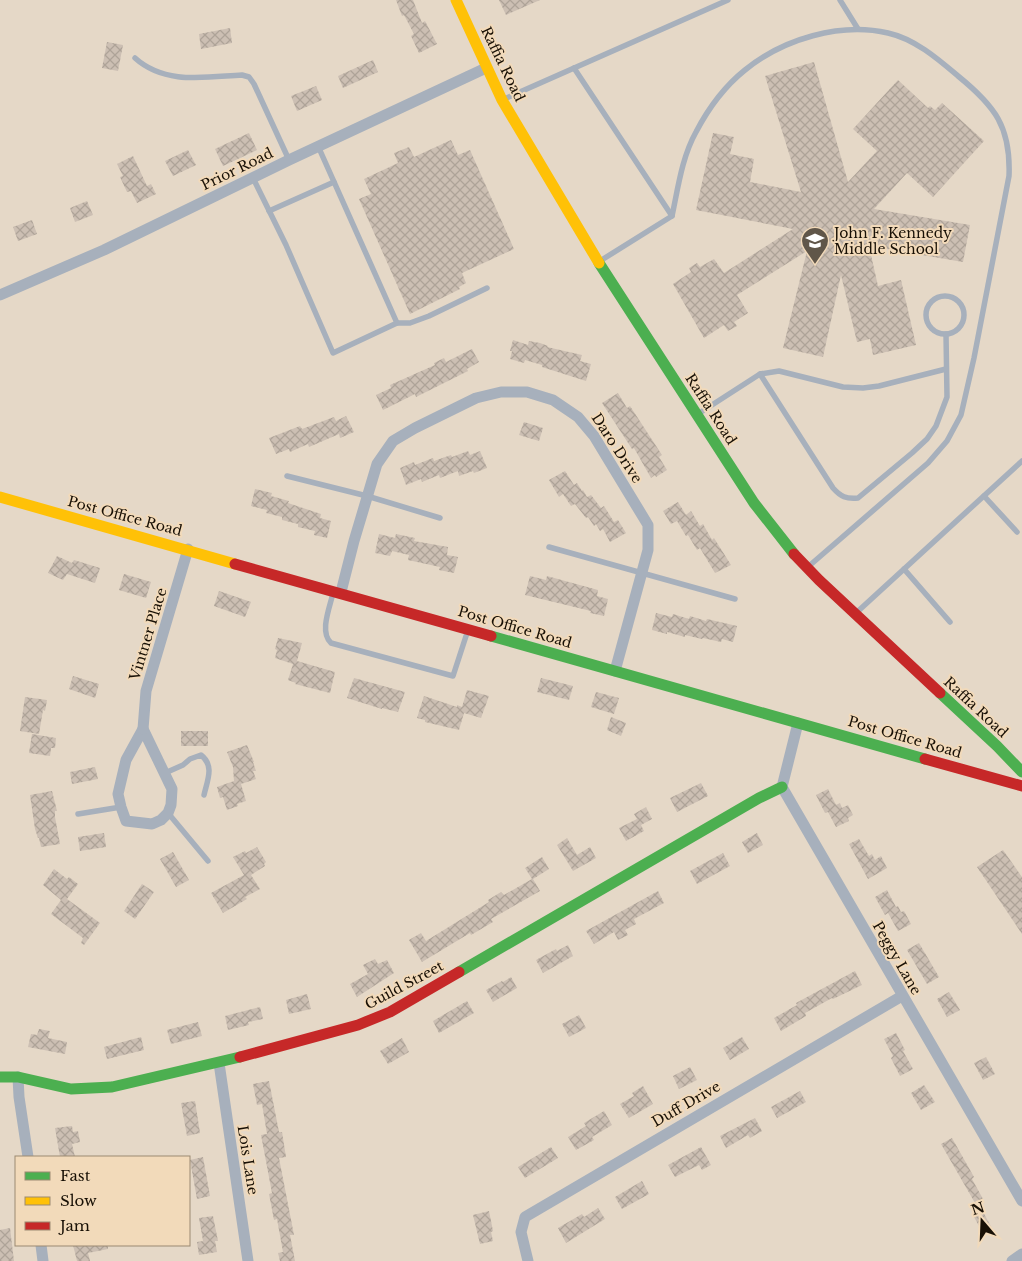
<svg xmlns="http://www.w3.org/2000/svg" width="1022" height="1261" viewBox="0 0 1022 1261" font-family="'Libre Baskerville',serif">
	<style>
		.building { fill: url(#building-cross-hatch) }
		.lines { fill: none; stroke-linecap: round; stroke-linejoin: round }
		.lane { stroke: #a7b0bc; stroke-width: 5.5 }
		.street { stroke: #a7b0bc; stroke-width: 11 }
		.fast { stroke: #4caf50; stroke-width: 11 }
		.slow { stroke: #ffc107; stroke-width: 11 }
		.jam { stroke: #c62828; stroke-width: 11 }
		.labels { text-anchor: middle; stroke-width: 4; stroke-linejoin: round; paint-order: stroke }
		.street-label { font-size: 14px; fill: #181005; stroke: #f2daba }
		.poi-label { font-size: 14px; fill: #181005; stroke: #f2daba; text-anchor: start }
	</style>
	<defs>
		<pattern id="building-cross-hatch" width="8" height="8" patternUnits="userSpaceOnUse" patternTransform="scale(1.25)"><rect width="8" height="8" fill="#ccbfb3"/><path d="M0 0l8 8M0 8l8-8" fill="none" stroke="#aea398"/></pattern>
	</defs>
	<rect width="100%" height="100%" fill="#e5d8c7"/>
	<g class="building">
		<polygon points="396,0 413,0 422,23 425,21 437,44 419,53 411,36 414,34 404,15 402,16"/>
		<polygon points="499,0 540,0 506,15"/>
		<polygon points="230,28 232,43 201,49 199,34"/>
		<polygon points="107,42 123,45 118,71 102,68"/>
		<polygon points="373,60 378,72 343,88 338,76"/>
		<polygon points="814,62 848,182 877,151 853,129 898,80 928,108 930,106 935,110 942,103 984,141 933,197 907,173 874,209 970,225 963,262 869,246 878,286 901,280 916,345 873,355 870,339 857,342 841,275 823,357 783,348 807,251 737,295 748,313 734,322 737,326 728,331 724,325 704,338 673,284 691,272 689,268 697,263 700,267 714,259 724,273 793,229 696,210 713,133 734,137 730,154 754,159 750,182 801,192 765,76"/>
		<polygon points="316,86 322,100 297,111 291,96"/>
		<polygon points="249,133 257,150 223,166 215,149"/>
		<polygon points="451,140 458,155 470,150 514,249 462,273 466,283 459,287 460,289 410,314 359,199 371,194 364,179 398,163 394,153 409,147 414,157"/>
		<polygon points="188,150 196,165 173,176 165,161"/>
		<polygon points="133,156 147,186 151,184 156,194 137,203 131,191 127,192 120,177 123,176 117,164"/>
		<polygon points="87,201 93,215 75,222 70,208"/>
		<polygon points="32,220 37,234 18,241 13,227"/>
		<polygon points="513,340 528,345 529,341 540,343 548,346 547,347 582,355 580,361 591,364 586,381 542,367 542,365 525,360 524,363 510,359 512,351 510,351"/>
		<polygon points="472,349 479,362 467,369 468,371 416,397 415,394 383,410 376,395 391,388 390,385 435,365 434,363 444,358 446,362"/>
		<polygon points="618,393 627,408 630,406 662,455 659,457 667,470 656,477 655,475 651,478 634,448 632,449 602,403"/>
		<polygon points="346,416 354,432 340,438 339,434 309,447 308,444 290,452 289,449 276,454 269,438 300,426 302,429 334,417 336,421"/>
		<polygon points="524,422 543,428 539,441 519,435"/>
		<polygon points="468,451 470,455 480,451 487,468 474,473 473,471 459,476 458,471 440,478 439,475 422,482 421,479 406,485 400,468 414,462 415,465 433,458 434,461 451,455 452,457"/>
		<polygon points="565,471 574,485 577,483 582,491 583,490 587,497 591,495 601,508 604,506 614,522 618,520 626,533 610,542 603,529 600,531 596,524 594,526 588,517 586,518 575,504 571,506 563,494 559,497 549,480"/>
		<polygon points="255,489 272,493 271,496 289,501 288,503 321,514 320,518 331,521 327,538 314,535 315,531 298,527 298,524 282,520 282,517 266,513 267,510 251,506"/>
		<polygon points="678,502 686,515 691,511 700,526 703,524 712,540 714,538 731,565 715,573 700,548 697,550 688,535 686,536 677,521 671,524 663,511"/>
		<polygon points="379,534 395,538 396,534 415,538 414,541 448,547 447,555 458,557 454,573 439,570 440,567 408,560 409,555 392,551 390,556 375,553"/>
		<polygon points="57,556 72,563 74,560 100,568 95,583 67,574 63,580 48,573"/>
		<polygon points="124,574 151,582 146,598 119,590"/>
		<polygon points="530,576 546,580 547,576 598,590 597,596 608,599 604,616 590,613 591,611 525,595"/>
		<polygon points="219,591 251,602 245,617 214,606"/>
		<polygon points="656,613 672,617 673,614 689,619 690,616 706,621 707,619 737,626 733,642 722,639 721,642 703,638 702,639 685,635 685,637 667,632 667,634 652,630"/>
		<polygon points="278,638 302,643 297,661 335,672 330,693 295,684 296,683 288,680 293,664 275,658 277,650 275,649"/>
		<polygon points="73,676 99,684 95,698 69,689"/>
		<polygon points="354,678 405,692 398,712 382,708 382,709 347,698"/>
		<polygon points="541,678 573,686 569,700 537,692"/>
		<polygon points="467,690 489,696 481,718 464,713 459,730 425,722 425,720 417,718 424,696 457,707 457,705 462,707"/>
		<polygon points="596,692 619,698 614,714 591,707"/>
		<polygon points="25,697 47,700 45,711 43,710 39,734 20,731"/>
		<polygon points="611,717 626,723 621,736 607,730"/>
		<rect x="181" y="731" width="27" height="15"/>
		<polygon points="32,734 56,738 55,748 51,748 50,756 29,753"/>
		<polygon points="247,745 254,762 253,762 256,771 253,771 256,779 241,784 246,801 237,804 238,806 227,810 223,797 220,798 217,787 234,781 233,767 227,752"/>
		<polygon points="95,767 98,779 72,784 70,772"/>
		<polygon points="701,783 708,796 677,812 670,798"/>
		<polygon points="828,789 836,805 840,803 842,808 848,805 853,815 848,818 849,821 836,827 828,812 825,813 816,795"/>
		<polygon points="52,791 57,811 55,811 55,817 60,844 41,847 39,838 38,838 35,829 30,795"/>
		<polygon points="646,807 652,819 641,825 644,831 626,841 619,828 637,819 634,814"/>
		<polygon points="104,833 106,847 80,851 78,837"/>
		<polygon points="757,833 763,845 748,853 742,842"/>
		<polygon points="567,838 577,855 590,847 596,858 573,871 557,845"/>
		<polygon points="859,839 869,856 872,854 875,860 881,856 887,868 868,879 849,844"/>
		<polygon points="257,847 266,862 264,864 265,866 251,875 260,889 245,897 247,899 223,913 211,893 244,875 233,857 245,851 246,853"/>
		<polygon points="1003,850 1022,877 1022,934 977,867"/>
		<polygon points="173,852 189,880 176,887 160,859"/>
		<polygon points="723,853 730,866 697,884 690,871"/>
		<polygon points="542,857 549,869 533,879 540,891 491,919 493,922 471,935 470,933 422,962 409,940 421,933 426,941 489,902 488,900 501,892 504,895 532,879 525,868"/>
		<polygon points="54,869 67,879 69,877 78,884 67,899 100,923 84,945 81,943 83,938 51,914 61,900 43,885"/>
		<polygon points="142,884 154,892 135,919 124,911"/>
		<polygon points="887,890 896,907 898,906 901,912 904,911 911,924 898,931 888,913 885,915 875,897"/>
		<polygon points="658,891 664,903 634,919 636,924 625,930 628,935 618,940 614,932 594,944 586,931"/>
		<polygon points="919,943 939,977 927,984 907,950"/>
		<polygon points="568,945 573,956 543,973 536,960 556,949 557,951"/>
		<polygon points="375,959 378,964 387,960 394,973 357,997 350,984 368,974 363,965"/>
		<polygon points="855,971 862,985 833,999 832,998 805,1013 806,1016 781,1031 774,1018 797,1005 796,1003"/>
		<polygon points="511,977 517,988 493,1002 486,990 502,981 503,982"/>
		<polygon points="949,992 960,1010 947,1017 937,999"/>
		<polygon points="307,994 311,1009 289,1014 286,1000"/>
		<polygon points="467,1001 474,1013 439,1033 433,1021"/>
		<polygon points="260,1007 263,1019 248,1022 249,1025 228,1030 225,1016"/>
		<polygon points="579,1015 586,1028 569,1037 562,1024"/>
		<polygon points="198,1022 202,1036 171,1044 167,1030"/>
		<polygon points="39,1029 50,1031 48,1038 67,1042 65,1054 28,1047 31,1034 37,1035"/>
		<polygon points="896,1033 905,1050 903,1051 913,1069 900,1076 891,1058 893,1056 884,1039"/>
		<polygon points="141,1037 144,1050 107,1059 104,1047"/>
		<polygon points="742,1037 749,1049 730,1060 723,1048"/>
		<polygon points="402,1038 409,1052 388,1064 380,1051"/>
		<polygon points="986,1057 995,1074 983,1080 974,1063"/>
		<polygon points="690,1067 697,1080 679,1089 673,1076"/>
		<polygon points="269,1081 279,1132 282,1132 286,1157 279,1158 294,1235 290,1235 295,1261 280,1261 278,1253 283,1252 277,1219 274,1220 269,1194 272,1193 261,1135 267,1134 262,1104 257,1105 253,1084"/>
		<polygon points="924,1085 935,1102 921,1110 911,1093"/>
		<polygon points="643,1086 653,1104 629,1118 620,1104 634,1096 632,1093"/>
		<polygon points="800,1091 806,1102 777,1118 771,1107"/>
		<polygon points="195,1101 200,1133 187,1136 181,1103"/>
		<polygon points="604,1111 612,1125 592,1137 594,1140 576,1150 568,1137 586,1126 584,1123"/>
		<polygon points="755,1118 762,1131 750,1138 748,1135 726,1148 720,1136"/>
		<polygon points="72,1126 73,1132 78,1131 80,1142 72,1144 75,1157 60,1157 55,1128"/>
		<polygon points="952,1138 974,1177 972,1179 983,1199 975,1203 941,1144"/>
		<polygon points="551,1147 558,1158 525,1178 518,1167"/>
		<polygon points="701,1147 711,1165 702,1170 699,1165 675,1177 668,1165"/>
		<polygon points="203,1157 210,1196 197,1199 190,1160"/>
		<polygon points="642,1181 649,1194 622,1209 615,1197"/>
		<polygon points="598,1208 605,1219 566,1243 558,1228 582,1214 584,1217"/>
		<polygon points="489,1211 493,1231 491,1232 493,1241 480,1244 473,1215"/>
		<polygon points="983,1212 993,1230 984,1235 974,1217"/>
		<polygon points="213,1216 218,1241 215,1241 217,1252 199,1255 197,1242 203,1241 199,1218"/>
		<polygon points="10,1228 14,1261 0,1261 0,1230"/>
		<polygon points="73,1245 108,1245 108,1249 88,1253 90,1261 77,1261"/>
	</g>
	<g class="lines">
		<g class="lane">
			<polyline points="840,0 858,29"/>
			<path d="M135,58C165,85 205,77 242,75L249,77L254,84L289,160"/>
			<polyline points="574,68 672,216"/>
			<polyline points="502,100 728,0"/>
			<polyline points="318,146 397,323"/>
			<polyline points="253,178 286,245 333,353 397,323 410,323 429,316 487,288"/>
			<polyline points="269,211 334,182"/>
			<path d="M600,261L672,216C678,188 682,157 696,132C708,109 725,86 745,70C783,39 840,22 888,33C915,39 938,59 958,76C995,106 1011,127 1009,176L974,358L961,415L947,441L928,463L809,566"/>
			<circle cx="945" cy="315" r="19"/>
			<path d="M760,374L833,488C841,497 846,499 858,498L912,453L927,439L936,426L947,397L946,334"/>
			<polyline points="698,414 760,374 779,371 843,387 863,388 879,386 946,369"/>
			<polyline points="287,476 367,496 440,518"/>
			<polyline points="984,496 1017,532"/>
			<polyline points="549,547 735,599"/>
			<polyline points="904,569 950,622"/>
			<path d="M333,593C330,607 319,632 331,643L453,676L468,630"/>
			<polyline points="856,613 1022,461"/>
			<path d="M165,773L183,765L190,759L201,755C215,766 207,781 204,795"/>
			<polyline points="168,813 208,861"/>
			<polyline points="78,814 121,807"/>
		</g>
		<g class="street">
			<polyline points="0,295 104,250 289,160 486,68"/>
			<polyline points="341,592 354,541 377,464 393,441 415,428 476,398 501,392 527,392 553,400 578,417 594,436 648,525 648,550 615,671"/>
			<polyline points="798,723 782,787 1022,1201"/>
			<polygon points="143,729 172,789 171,805 168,813 161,820 152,824 126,821 121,807 118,794 126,760"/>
			<polyline points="143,729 146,691 188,549"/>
			<polyline points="219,1063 248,1261"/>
			<polyline points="18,1077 19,1097 28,1157"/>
			<polyline points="41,1245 43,1261"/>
			<polyline points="528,1261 521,1232 525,1217 902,996"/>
			<polyline points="1012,1261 1022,1254"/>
		</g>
		<g class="fast">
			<polyline points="599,263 754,503 794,554"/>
			<polyline points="491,636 925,759"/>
			<polyline points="940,693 997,746 1022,772"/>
			<polyline points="459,972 759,798 782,787"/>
			<polyline points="0,1077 18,1077 71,1089 112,1087 240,1057"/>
		</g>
		<g class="slow">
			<polyline points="456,0 502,100 599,263"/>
			<polyline points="0,497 235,564"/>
		</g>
		<g class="jam">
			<polyline points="794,554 819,580 940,693"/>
			<polyline points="235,564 491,636"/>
			<polyline points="925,759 1022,786"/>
			<polyline points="240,1057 358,1025 390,1012 459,972"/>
		</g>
	</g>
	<defs>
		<symbol id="school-pin" viewBox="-11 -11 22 30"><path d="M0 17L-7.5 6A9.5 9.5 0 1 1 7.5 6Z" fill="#605649" stroke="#f2daba"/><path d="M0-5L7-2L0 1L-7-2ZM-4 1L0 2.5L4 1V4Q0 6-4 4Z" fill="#fff"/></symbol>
	</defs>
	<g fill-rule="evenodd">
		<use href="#school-pin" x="799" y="225" width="32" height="43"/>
	</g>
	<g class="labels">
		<g class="street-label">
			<text transform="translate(503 64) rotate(64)" y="5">Raffia Road</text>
			<text transform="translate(237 169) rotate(-26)" y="5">Prior Road</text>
			<text transform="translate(711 409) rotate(57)" y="5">Raffia Road</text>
			<text transform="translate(617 448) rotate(57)" y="5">Daro Drive</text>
			<text transform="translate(125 516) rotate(15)" y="5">Post Office Road</text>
			<text transform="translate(515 627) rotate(16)" y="5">Post Office Road</text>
			<text transform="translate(148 634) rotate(-73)" y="5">Vintner Place</text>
			<text transform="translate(976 707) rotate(43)" y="5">Raffia Road</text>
			<text transform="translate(905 737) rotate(16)" y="5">Post Office Road</text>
			<text transform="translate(897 958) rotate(60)" y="5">Peggy Lane</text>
			<text transform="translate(404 985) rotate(-28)" y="5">Guild Street</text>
			<text transform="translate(686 1104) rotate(-30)" y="5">Duff Drive</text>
			<text transform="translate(248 1160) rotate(81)" y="5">Lois Lane</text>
		</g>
		<g class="poi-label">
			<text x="834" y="238">John F. Kennedy<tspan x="834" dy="16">Middle School</tspan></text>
		</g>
	</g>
	<rect x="15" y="1156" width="175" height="90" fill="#f2daba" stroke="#9b8972"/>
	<rect x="25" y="1172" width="25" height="8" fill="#4caf50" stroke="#9b8972"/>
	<text x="60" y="1181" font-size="15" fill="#181005">Fast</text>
	<rect x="25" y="1197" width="25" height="8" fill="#ffc107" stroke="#9b8972"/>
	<text x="60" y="1206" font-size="15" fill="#181005">Slow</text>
	<rect x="25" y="1222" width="25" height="8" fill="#c62828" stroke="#9b8972"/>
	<text x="60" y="1231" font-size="15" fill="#181005">Jam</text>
	<g transform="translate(982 1221) rotate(341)" stroke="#f2daba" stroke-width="4" paint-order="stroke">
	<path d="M0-4L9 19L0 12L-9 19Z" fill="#181005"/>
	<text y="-8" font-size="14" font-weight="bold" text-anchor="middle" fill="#181005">N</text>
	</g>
</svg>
